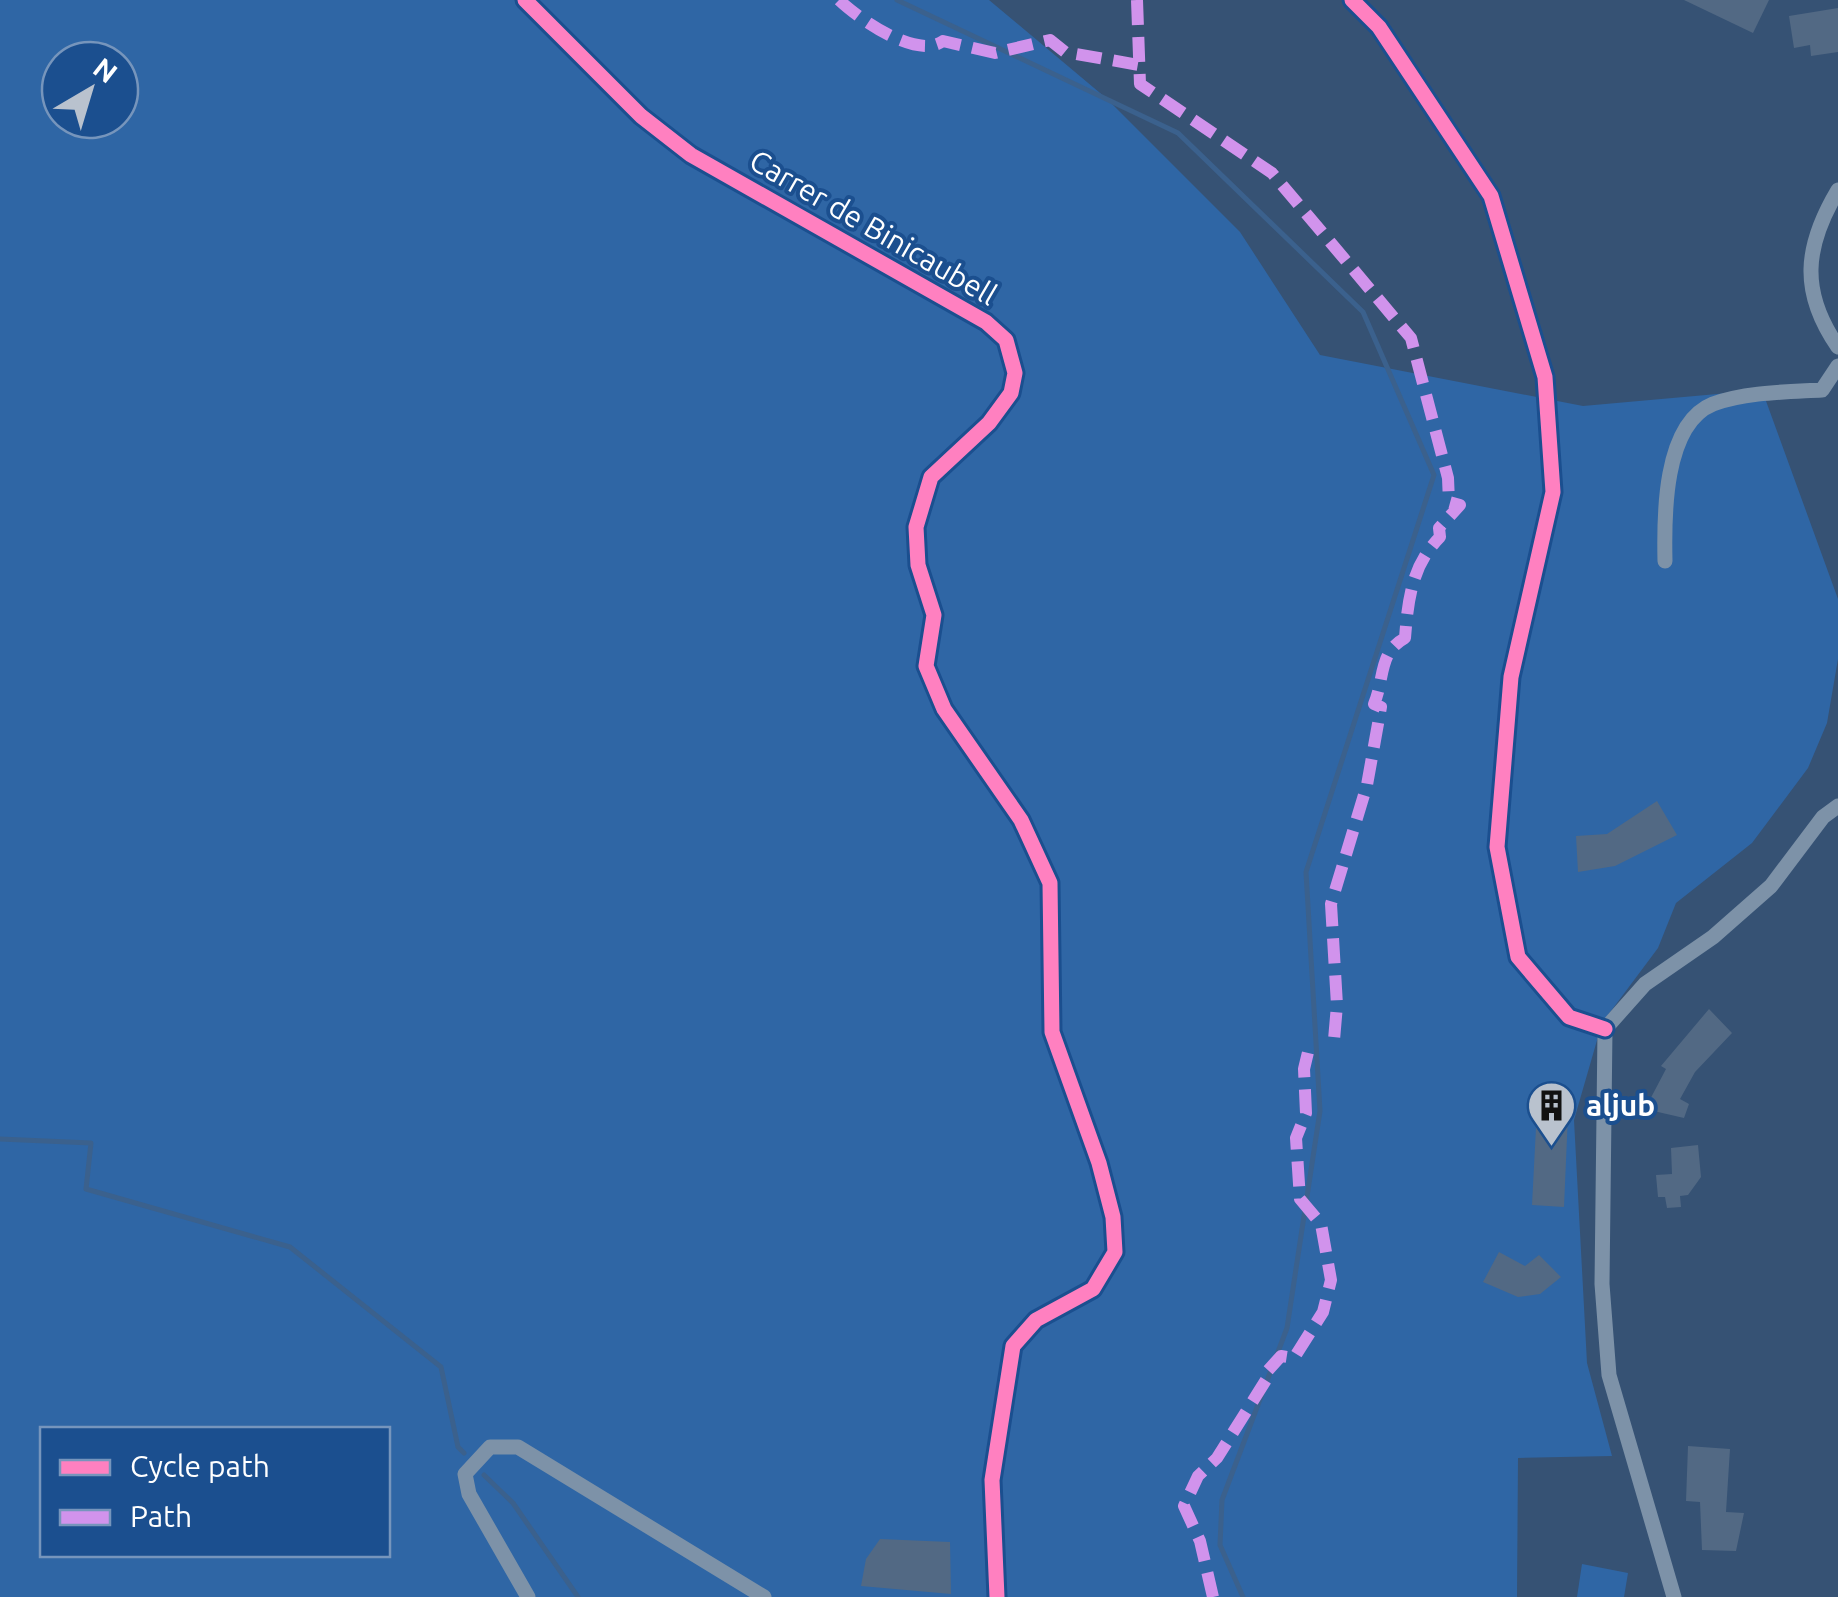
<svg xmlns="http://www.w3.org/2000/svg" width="1838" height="1597" viewBox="0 0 1838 1597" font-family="Ubuntu,sans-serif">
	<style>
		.green { fill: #2f66a5; fill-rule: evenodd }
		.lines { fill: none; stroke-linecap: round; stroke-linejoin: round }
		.stream { stroke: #3b618d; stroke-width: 5 }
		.building { fill: #526984 }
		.street { stroke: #7d92a8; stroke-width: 15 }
		.quiet { stroke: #d193ec; stroke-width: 12; stroke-dasharray: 25 12; stroke-linecap: butt }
		.cycleway-casing { stroke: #1b4f8f; stroke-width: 21 }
		.cycleway { stroke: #ff80c0; stroke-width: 15 }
		.labels { text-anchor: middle; stroke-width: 8; stroke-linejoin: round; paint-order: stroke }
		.street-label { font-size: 30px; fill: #fff; stroke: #1b4f8f }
		.poi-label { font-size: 30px; font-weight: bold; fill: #fff; stroke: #1b4f8f; text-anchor: start }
	</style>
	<rect width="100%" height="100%" fill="#365274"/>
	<g class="green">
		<path d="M0,0H989L1106,98L1240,232L1320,355L1583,406L1762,390L1838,599V659L1827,723L1808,768L1752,843L1676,903L1658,948L1602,1023L1574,1120L1587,1363L1612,1456L1518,1458L1517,1597H0ZM60,60H120V120H60ZM42,1430H388V1554H42Z"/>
		<polygon points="1582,1564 1628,1573 1624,1597 1577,1597"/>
	</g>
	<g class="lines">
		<g class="stream">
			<polyline points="897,0 1178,133 1363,312 1434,475 1306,872 1320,1111 1287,1328 1222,1500 1220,1545 1243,1597"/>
			<polyline points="0,1139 91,1143 86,1189 290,1247 441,1367 458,1447 464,1453"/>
			<polyline points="484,1475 513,1503 578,1597"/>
		</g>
	</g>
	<g class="building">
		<polygon points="1684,0 1769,0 1753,33"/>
		<polygon points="1838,8 1838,52 1811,56 1810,45 1794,48 1789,16"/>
		<polygon points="1657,801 1677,835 1615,866 1578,872 1576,836 1607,834"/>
		<polygon points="1709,1009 1732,1033 1695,1072 1680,1099 1689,1104 1684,1118 1645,1109 1666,1069 1661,1066"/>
		<polygon points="1538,1089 1569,1091 1564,1207 1532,1205"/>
		<polygon points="1698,1145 1701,1177 1688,1195 1680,1196 1681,1207 1667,1208 1665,1197 1658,1197 1656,1175 1672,1174 1671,1148"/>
		<polygon points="1499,1252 1525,1266 1539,1255 1561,1277 1540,1294 1518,1297 1483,1282"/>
		<polygon points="1688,1446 1730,1449 1726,1512 1744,1513 1736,1551 1702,1550 1700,1502 1686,1501"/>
		<polygon points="880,1539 950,1542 951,1594 861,1586 866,1559"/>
	</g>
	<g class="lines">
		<g class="street">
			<polyline points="525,0 641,116 691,155 986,322 1006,340 1015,373 1011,393 989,423 931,477 916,527 918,565 934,615 926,666 944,709 1021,820 1050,883 1052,1032 1099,1163 1113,1217 1115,1252 1093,1289 1036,1320 1013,1346 992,1480 997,1597"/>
			<polyline points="1352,0 1379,27 1491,196 1545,377 1553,492 1511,677 1497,847 1518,957 1569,1017 1605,1029"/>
			<path d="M1838,190C1804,247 1800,292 1838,347"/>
			<path d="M1665,561C1664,518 1663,424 1713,404C1746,392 1787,392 1822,390L1838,366"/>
			<polyline points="528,1597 469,1494 465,1474 490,1447 518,1447 764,1597"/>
			<polyline points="1674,1597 1609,1375 1602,1284 1605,1029 1645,984 1713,937 1771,886 1823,817 1838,806"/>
		</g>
		<g class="quiet">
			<path d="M839,0C859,19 917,60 943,41L995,53L1050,40L1065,52L1139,65"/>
			<path d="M1137,0L1140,84L1272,173L1411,338L1448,478L1449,502L1460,505L1439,528L1440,537C1412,565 1408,599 1405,638C1378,653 1385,678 1374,704L1381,707L1367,785L1331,904L1337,1005L1334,1040"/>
			<polyline points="1213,1597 1200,1541 1184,1506 1198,1476 1217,1458 1266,1380 1264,1375 1281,1356 1294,1358 1323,1312 1331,1280 1321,1224 1300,1199 1296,1138 1306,1113 1304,1069 1309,1048"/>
		</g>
		<defs>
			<g id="cycleway">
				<polyline points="525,0 641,116 691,155 986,322 1006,340 1015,373 1011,393 989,423 931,477 916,527 918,565 934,615 926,666 944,709 1021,820 1050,883 1052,1032 1099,1163 1113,1217 1115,1252 1093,1289 1036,1320 1013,1346 992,1480 997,1597"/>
				<polyline points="1352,0 1379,27 1491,196 1545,377 1553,492 1511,677 1497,847 1518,957 1569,1017 1605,1029"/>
			</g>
		</defs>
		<use href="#cycleway" class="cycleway-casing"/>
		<use href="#cycleway" class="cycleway"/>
	</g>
	<defs>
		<symbol id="building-pin" viewBox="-11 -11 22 30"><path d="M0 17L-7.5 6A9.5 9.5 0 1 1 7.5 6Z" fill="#b9c2ce" stroke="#1b4f8f"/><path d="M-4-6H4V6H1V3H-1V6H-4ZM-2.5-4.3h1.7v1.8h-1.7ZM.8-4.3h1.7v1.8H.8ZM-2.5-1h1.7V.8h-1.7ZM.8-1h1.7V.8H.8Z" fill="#111"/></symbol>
	</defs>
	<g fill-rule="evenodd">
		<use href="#building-pin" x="1524" y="1078" width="55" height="75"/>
	</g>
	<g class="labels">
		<g class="street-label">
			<text transform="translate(873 228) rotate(30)" y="10">Carrer de Binicaubell</text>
		</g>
		<g class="poi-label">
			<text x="1586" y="1116">aljub</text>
		</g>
	</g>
	<rect x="40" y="1427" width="350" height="130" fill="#1b4f8f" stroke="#7695bc" stroke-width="2.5"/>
	<rect x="60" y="1460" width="50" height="15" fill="#ff80c0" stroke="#7695bc" stroke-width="2.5"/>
	<text x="130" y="1477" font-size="30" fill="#ffffff">Cycle path</text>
	<rect x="60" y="1510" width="50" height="15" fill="#d193ec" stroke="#7695bc" stroke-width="2.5"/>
	<text x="130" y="1527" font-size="30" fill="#ffffff">Path</text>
	<g transform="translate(90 90) rotate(38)"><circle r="48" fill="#1b4f8f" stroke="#7695bc" stroke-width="2.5"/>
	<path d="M0-8L18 38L0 25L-18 38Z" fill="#b9c2ce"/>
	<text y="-15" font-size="28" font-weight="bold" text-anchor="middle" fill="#ffffff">N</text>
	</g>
</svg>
